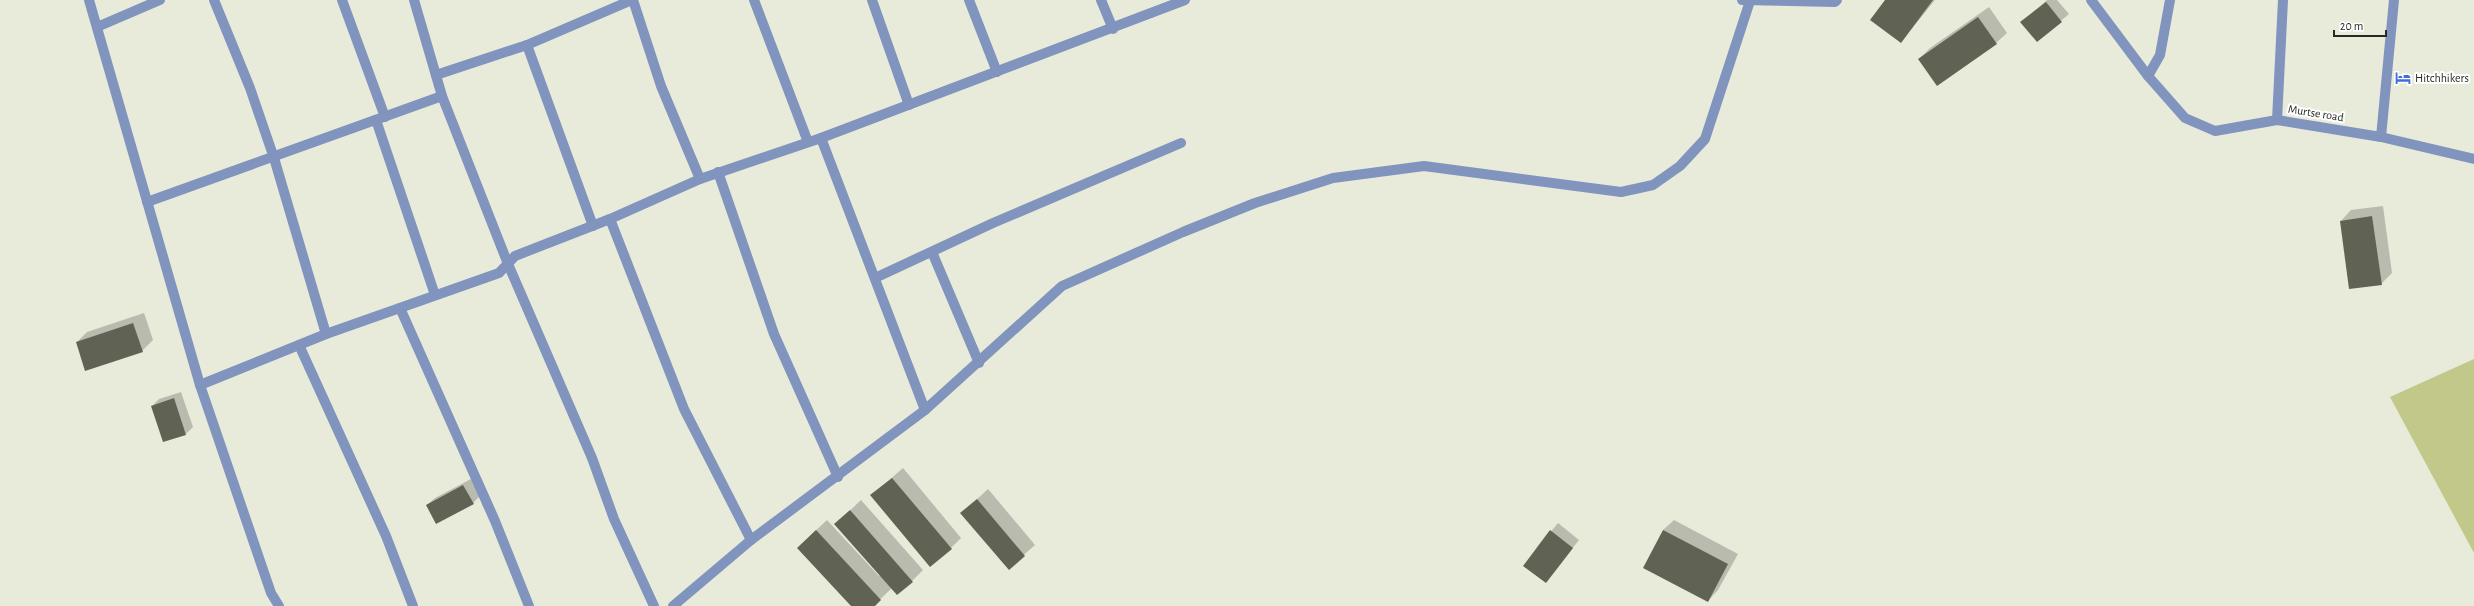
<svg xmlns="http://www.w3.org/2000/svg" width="2474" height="606" viewBox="0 0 2474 606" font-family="'Alegreya Sans',sans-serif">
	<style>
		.green { fill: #c2c78a }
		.shadow { fill: #0003 }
		.building { fill: #606254 }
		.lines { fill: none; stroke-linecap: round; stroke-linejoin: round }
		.minor { stroke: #8094be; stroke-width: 10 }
		.labels { text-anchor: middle; stroke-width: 4; stroke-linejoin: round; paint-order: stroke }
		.poi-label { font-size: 12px; fill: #282923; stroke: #fff; text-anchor: start }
		.street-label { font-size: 12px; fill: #282923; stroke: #fff }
	</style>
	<rect width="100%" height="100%" fill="#e8eada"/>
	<polygon class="green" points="2474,359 2474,553 2390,397"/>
	<g class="shadow">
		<polygon points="1886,0 1935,0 1901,42"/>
		<polygon points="2047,0 2057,0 2069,14 2037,41 2022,22"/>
		<polygon points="1989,7 2007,33 1996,43 1919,59 1930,48"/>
		<polygon points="2383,206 2392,273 2381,284 2341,221 2351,210"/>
		<polygon points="144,313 153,340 142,351 77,342 87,332"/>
		<polygon points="181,392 193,427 186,434 152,406 159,399"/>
		<polygon points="903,468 961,538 951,548 872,495"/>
		<polygon points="471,479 480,496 473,503 427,505 435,498"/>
		<polygon points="988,489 1035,545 1009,568 962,513"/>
		<polygon points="861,500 923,570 912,581 892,588 873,606 852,606 809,537 827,520 879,576 880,575 836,524"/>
		<polygon points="1674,520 1738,554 1718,590 1708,601 1663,530"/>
		<polygon points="1558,523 1579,540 1546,582 1524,565"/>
	</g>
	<g class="building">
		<polygon points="1885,0 1933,0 1901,43 1870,20"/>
		<polygon points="2046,2 2062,22 2037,42 2020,22"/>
		<polygon points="1978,17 1997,44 1937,86 1918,59"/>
		<polygon points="2372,216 2382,285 2349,289 2340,221"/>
		<polygon points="133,323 143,352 85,371 76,342"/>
		<polygon points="174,398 186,435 163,442 151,406"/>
		<polygon points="892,478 952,549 930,567 870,495"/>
		<polygon points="463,485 474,504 436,524 426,505"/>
		<polygon points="977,499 1025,556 1009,570 960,513"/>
		<polygon points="850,510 913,582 897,595 834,524"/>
		<polygon points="816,530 881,600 875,606 851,606 797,548"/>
		<polygon points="1550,530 1573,548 1546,583 1523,566"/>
		<polygon points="1663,530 1728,564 1708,602 1643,568"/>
	</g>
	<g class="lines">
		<g class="minor">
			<polyline points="89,0 200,385 271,593 279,606"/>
			<polyline points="214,0 250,88 274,158 326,334"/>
			<polyline points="342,0 385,117"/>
			<polyline points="414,0 442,96 508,264 592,458 614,519 654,606"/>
			<polyline points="633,0 661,86 700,179"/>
			<polyline points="754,0 808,142"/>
			<polyline points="872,0 909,105"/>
			<polyline points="969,0 997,72"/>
			<polyline points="1101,0 1113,29"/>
			<polyline points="1742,0 1835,2 1837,0"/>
			<polyline points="2091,0 2148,76 2185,118 2215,131 2277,120 2381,137 2474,159"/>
			<polyline points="97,27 160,0"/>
			<polyline points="527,45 593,226"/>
			<polyline points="436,75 527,45 632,0"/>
			<polyline points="2148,76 2160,55 2170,0"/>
			<polyline points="376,120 435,295"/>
			<polyline points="2277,120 2283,0"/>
			<polyline points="2381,137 2394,0"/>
			<polyline points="821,138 925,410"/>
			<polyline points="718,172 774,334 838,477"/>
			<polyline points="147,202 442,96"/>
			<polyline points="610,219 684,409 751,540"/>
			<polyline points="932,252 979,363"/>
			<polyline points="875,278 993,223 1181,143"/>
			<polyline points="400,308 495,521 529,606"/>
			<polyline points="299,345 386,536 413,606"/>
			<polyline points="200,385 326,334 499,273 515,256 610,219 700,179 821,138 1185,0"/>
			<polyline points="673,606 751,540 925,410 1062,286 1183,232 1255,203 1333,178 1424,166 1621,192 1653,185 1680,166 1705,139 1750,1"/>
		</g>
	</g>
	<defs>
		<symbol id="hotel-bare" viewBox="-9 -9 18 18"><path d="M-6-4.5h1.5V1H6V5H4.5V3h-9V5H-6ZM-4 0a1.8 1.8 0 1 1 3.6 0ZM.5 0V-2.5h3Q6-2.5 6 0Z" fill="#426dde" stroke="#fff" stroke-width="2.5" paint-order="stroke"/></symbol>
	</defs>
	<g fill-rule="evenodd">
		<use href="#hotel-bare" x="2392" y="67" width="22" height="22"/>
	</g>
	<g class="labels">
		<g class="poi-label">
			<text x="2415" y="82">Hitchhikers</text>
		</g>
		<g class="street-label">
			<text transform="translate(2316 113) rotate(9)" y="4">Murtse road</text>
		</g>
	</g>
	<path d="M2334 30v6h52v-6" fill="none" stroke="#282923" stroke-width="2"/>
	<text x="2340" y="30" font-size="12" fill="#282923" stroke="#ffffff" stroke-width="3" paint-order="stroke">20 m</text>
</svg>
